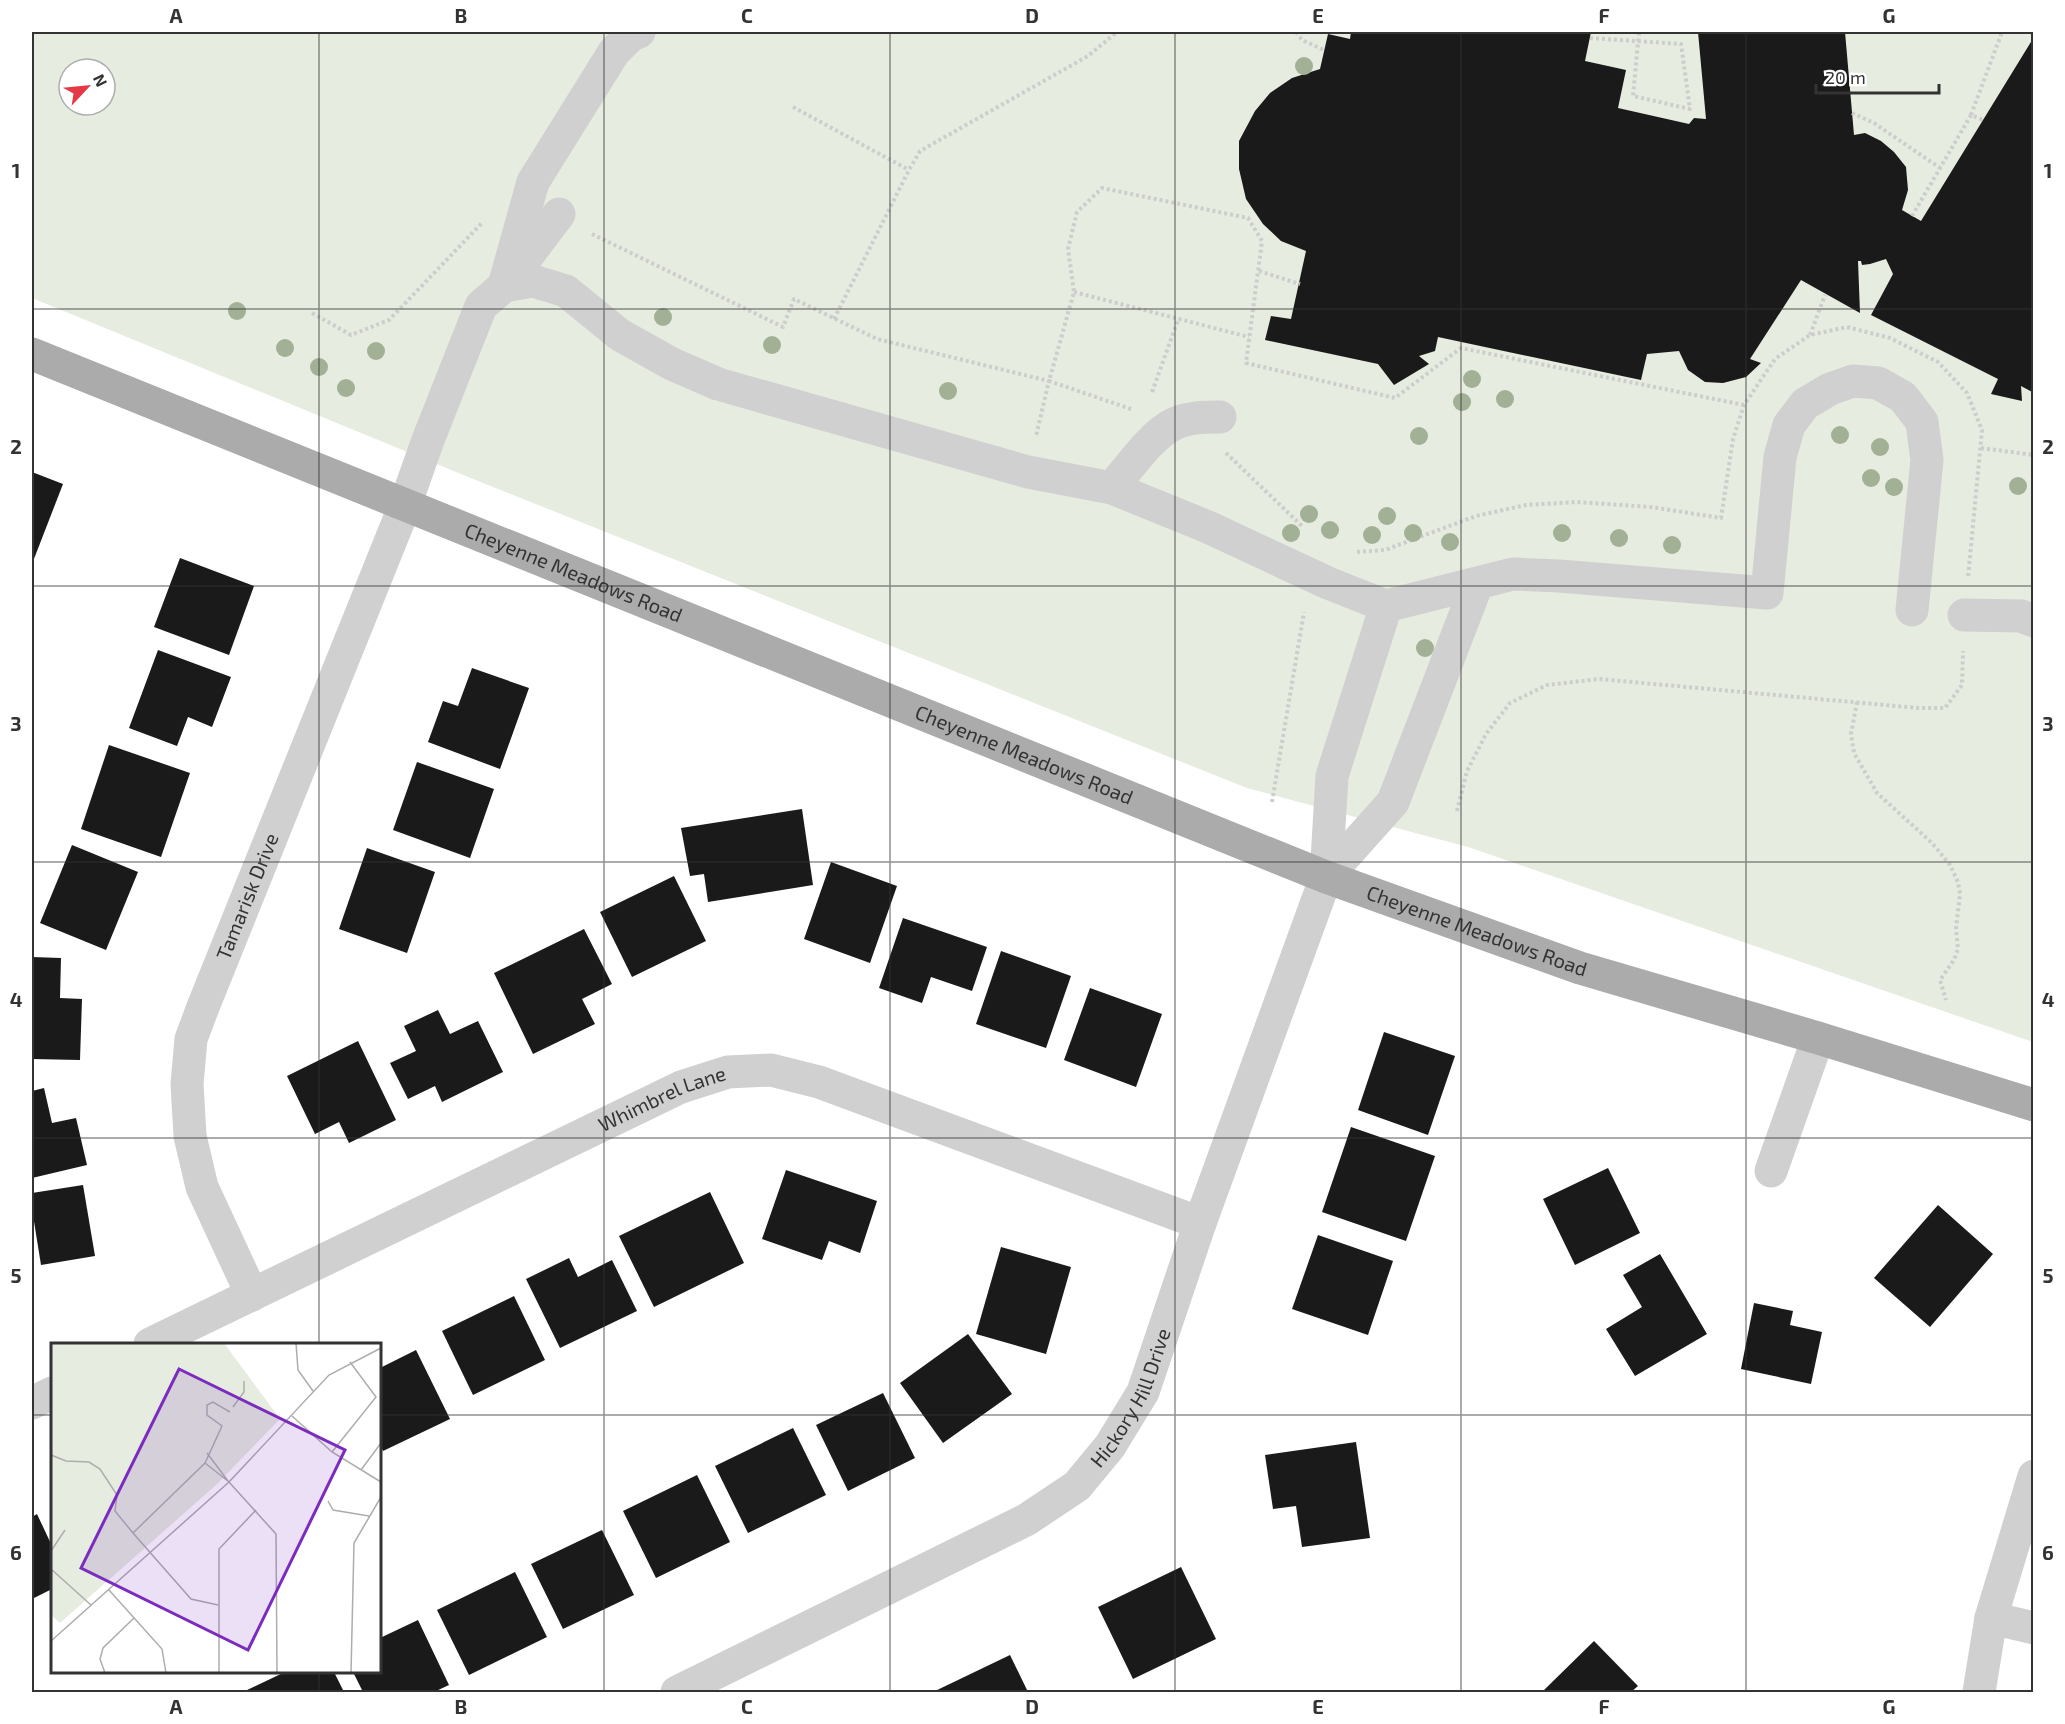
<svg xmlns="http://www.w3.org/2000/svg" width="2065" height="1724" viewBox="0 0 2065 1724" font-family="'Exo 2',sans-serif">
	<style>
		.green { fill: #e6ecdf; fill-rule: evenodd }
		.building { fill: #1a1a1a }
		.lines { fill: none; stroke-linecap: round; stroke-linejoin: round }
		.path { stroke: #cdcdcd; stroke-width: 4; stroke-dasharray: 3 3; stroke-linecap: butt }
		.minor { stroke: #d0d0d0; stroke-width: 33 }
		.major { stroke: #ababab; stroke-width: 33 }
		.tree { fill: #a2b095 }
		.grid { fill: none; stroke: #333; stroke-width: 1.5; stroke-opacity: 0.55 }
		.labels { text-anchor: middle; stroke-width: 6; stroke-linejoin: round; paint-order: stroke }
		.street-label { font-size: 20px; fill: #333; stroke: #fff }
		.inset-road { fill: none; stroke: #adadad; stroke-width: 1.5 }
		.view { fill: #7b2cbf; fill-opacity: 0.15; stroke: #7b2cbf; stroke-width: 3 }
		.inset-edge { fill: none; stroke: #333; stroke-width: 3 }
		.neatline { fill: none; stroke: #333; stroke-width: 2 }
		.grid-label { font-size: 20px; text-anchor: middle; font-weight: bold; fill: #333 }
	</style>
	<rect width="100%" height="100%" fill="#fff"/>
	<path class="green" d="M32,32H2033V1042L1468,847L1247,788L478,481L32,298ZM69,69H105V105H69Z"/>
	<g class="building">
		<polygon points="1351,32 1591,32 1585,61 1626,70 1618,108 1689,124 1694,118 1706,119 1698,32 1845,32 1854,135 1865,133 1881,141 1894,152 1906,167 1908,190 1902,210 1921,221 2034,37 2034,393 2021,386 2022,401 1991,394 1998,379 1871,315 1893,274 1886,259 1870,264 1862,265 1861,261 1858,261 1860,313 1801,280 1750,359 1761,363 1746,377 1723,383 1705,382 1688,370 1679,351 1647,354 1641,380 1438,337 1435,351 1419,356 1429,364 1394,385 1378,364 1265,340 1271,316 1291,319 1306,251 1281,241 1263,224 1246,199 1239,169 1239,141 1255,111 1270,93 1292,78 1320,69 1328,34 1350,39"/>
		<polygon points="32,472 63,484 32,564"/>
		<polygon points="180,558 254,586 229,655 154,627"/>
		<polygon points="158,650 231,677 212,727 188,717 177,746 129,728"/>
		<polygon points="472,668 529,688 500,769 428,742 443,701 458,706"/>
		<polygon points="109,745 190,773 161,857 81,829"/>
		<polygon points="417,762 494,789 470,858 393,830"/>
		<polygon points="802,809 813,885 708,902 704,874 690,876 681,828"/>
		<polygon points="72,845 138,872 106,950 40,923"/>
		<polygon points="367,848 435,872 407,953 339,929"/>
		<polygon points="831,862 897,886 870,963 804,939"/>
		<polygon points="674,876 706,941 632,977 600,912"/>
		<polygon points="903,918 987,947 972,991 931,977 922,1003 879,988"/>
		<polygon points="584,929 612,984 582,999 595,1024 533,1054 494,973"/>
		<polygon points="1001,951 1071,976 1046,1048 976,1024"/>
		<polygon points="32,957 61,958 60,998 82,999 80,1060 32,1059"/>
		<polygon points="1090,988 1162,1014 1136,1087 1064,1060"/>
		<polygon points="438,1010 450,1034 478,1021 503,1072 442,1102 435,1086 408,1099 390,1063 416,1051 404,1026"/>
		<polygon points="1384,1032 1455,1056 1428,1135 1358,1110"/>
		<polygon points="358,1041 396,1120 349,1143 339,1122 315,1134 287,1076"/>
		<polygon points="44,1088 52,1123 76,1118 87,1165 32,1178 32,1091"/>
		<polygon points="1351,1127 1435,1156 1406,1241 1322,1212"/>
		<polygon points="1608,1168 1640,1233 1575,1265 1543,1199"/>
		<polygon points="786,1170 877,1201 860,1253 829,1241 822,1260 762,1239"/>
		<polygon points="83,1185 95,1256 41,1265 32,1209 32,1193"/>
		<polygon points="710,1192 744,1263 654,1307 619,1236"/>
		<polygon points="1938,1205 1993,1254 1930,1327 1874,1278"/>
		<polygon points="1318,1235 1393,1261 1368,1335 1292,1309"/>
		<polygon points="1001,1247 1071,1267 1046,1354 976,1334"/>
		<polygon points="1660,1254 1707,1334 1635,1376 1606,1329 1642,1307 1623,1275"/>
		<polygon points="569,1258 578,1277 612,1260 637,1311 560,1348 526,1279"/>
		<polygon points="514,1296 545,1360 473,1395 442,1331"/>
		<polygon points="1754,1303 1793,1311 1790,1325 1822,1332 1811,1384 1741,1369"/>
		<polygon points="968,1334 1012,1394 943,1443 900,1383"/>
		<polygon points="416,1350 450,1419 383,1451 380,1444 380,1368"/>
		<polygon points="883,1393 915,1458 848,1491 816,1425"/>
		<polygon points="793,1428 826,1495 748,1533 715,1466"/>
		<polygon points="1356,1442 1370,1538 1302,1547 1296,1506 1273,1509 1265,1455"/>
		<polygon points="697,1475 730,1542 656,1578 623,1511"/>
		<polygon points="37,1514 52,1546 52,1589 32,1599 32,1517"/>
		<polygon points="602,1530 634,1595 563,1629 531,1564"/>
		<polygon points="1181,1567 1216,1639 1133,1679 1098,1607"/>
		<polygon points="515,1572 547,1637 469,1675 437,1610"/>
		<polygon points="418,1620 449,1685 434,1692 363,1692 353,1672 380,1672 380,1638"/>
		<polygon points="1594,1641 1638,1686 1631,1692 1542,1692"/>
		<polygon points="1010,1655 1028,1692 933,1692"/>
		<polygon points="285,1672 334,1672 344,1692 246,1692 245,1691"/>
	</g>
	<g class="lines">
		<g class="path">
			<polyline points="1296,32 1302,40 1324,50"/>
			<polyline points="1590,38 1681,44 1690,109 1633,96 1639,32"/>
			<polyline points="793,107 909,170"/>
			<polyline points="1852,113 1874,123 1940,168"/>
			<polyline points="1971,115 2002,32"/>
			<polyline points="1912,216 1971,115 1983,120"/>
			<polyline points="592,234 783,327 794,299 877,339 1049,381 1036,436"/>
			<polyline points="1259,271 1300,284"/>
			<polyline points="1074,292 1249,337"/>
			<polyline points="312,313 351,335 389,320 482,223"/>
			<polyline points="834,319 909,170 920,151 1088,56 1117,32"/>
			<polyline points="1810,335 1825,295"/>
			<polyline points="1152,392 1178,320"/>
			<polyline points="1131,409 1049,381 1074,292 1068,249 1077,212 1102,188 1248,218 1262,241 1246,363 1395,398 1461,348 1744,405"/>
			<polyline points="1981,448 2034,455"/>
			<polyline points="1226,453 1303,527"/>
			<polyline points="1357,552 1385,550 1476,516 1526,505 1577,502 1651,507 1721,518 1733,439 1744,405 1775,359 1810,335 1847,327 1890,338 1938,362 1967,393 1982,430 1968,578"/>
			<polyline points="1857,702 1851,734 1854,753 1877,793 1932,843 1950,865 1958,882 1960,894 1956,928 1958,949 1954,960 1940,980 1946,1000"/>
			<polyline points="1272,802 1304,612"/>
			<polyline points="1457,811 1467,771 1486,734 1510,703 1547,685 1599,679 1918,708 1945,708 1962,685 1963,651"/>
		</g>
		<g class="minor">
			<polyline points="513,275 559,214"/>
			<polyline points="504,286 533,182 614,52 631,35 639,32"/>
			<path d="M1112,488C1129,468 1151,435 1174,424C1188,417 1205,417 1220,417"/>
			<polyline points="1964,615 2021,616 2034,621"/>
			<polyline points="1326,877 1393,802 1477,584"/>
			<polyline points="1771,1171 1818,1038"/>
			<path id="s1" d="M252,1295L202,1187L190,1136L187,1084L191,1039L203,1007L405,505L428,440L481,306L504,286L533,281L566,291L620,335L672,364L718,384L1028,472L1112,488L1208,527L1328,583L1386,606L1513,574L1559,576L1767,593L1780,457L1789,425L1805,404L1830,389L1853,381L1878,383L1903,397L1922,422L1927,460L1912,610"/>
			<path id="s2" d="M150,1344L681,1087L728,1072L771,1070L819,1082L1200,1223"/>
			<polyline points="32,1403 52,1393"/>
			<polyline points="1991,1618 2034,1628"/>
			<path id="s3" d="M677,1692L1026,1520L1077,1486L1110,1446L1143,1392L1200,1223L1326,877L1332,776L1386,606"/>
			<polyline points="1979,1692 1991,1618 2034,1476"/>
		</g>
		<path class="major" id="s4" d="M32,354L1326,877L1580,968L1818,1038L2034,1105"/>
	</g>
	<g class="tree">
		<circle cx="1304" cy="66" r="9"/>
		<circle cx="237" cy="311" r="9"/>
		<circle cx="663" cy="317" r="9"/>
		<circle cx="772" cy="345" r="9"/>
		<circle cx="285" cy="348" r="9"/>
		<circle cx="376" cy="351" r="9"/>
		<circle cx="319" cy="367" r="9"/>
		<circle cx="1472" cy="379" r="9"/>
		<circle cx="346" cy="388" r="9"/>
		<circle cx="948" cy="391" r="9"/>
		<circle cx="1505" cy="399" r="9"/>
		<circle cx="1462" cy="402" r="9"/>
		<circle cx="1840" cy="435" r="9"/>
		<circle cx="1419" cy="436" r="9"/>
		<circle cx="1880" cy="447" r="9"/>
		<circle cx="1871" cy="478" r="9"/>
		<circle cx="2018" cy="486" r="9"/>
		<circle cx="1894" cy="487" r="9"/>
		<circle cx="1309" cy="514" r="9"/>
		<circle cx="1387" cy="516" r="9"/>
		<circle cx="1330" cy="530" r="9"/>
		<circle cx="1291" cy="533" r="9"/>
		<circle cx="1413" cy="533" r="9"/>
		<circle cx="1562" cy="533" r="9"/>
		<circle cx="1372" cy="535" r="9"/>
		<circle cx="1619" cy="538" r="9"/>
		<circle cx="1450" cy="542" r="9"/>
		<circle cx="1672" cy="545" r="9"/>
		<circle cx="1425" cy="648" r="9"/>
	</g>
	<path class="grid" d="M319,32V1344M604,32V1692M890,32V1692M1175,32V1692M1461,32V1692M1746,32V1692M32,309H2034M32,586H2034M32,862H2034M32,1138H2034M32,1415H52M380,1415H2034M319,1672V1692"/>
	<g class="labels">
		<g class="street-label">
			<text dy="7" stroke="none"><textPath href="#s4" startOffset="584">Cheyenne Meadows Road</textPath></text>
			<text dy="7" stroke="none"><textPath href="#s4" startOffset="1070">Cheyenne Meadows Road</textPath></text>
			<text dy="7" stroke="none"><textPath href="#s1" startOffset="422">Tamarisk Drive</textPath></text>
			<text dy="7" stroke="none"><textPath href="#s4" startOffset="1556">Cheyenne Meadows Road</textPath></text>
			<text dy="7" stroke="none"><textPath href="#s2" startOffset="568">Whimbrel Lane</textPath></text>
			<text dy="7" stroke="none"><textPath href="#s3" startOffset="555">Hickory Hill Drive</textPath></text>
		</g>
	</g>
	<g transform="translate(51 1343)">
		<rect width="330" height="330" fill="#fff"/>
		<path d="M0,0H173L229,76L165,142L9,280L0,272Z" fill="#e6ecdf"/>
		<path class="inset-road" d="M245,0L247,27L262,48M182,64L193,49V38M241,73L281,109L330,139M281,109L325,54L299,19M156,110L177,138M0,112L15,118L38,119L49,126L66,152L64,168L82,190M154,120L178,139L225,191L226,330M310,127L330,100M277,158L282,167L318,173M0,208L14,187M0,226L40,262M58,247L111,306L115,330M167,262L140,256L82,190L154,120L171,83L156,72V62L162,59L179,69M0,298L178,139L278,32L330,5M54,330L49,316L52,305L83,275M168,330V206L205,167M300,330L303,200L330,154"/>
		<path class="view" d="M128,26L294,107L197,307L30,225Z"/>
		<rect width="330" height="330" class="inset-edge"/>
	</g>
	<rect width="2065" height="1724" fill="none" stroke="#ffffff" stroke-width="66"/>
	<g transform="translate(87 87) rotate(64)"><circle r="28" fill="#ffffff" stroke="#adadad" stroke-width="1.5"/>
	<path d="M0-4.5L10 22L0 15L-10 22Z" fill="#e63946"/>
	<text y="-9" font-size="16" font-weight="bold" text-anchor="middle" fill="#333333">N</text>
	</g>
	<path d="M1816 84v9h123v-9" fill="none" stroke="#333333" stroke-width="3"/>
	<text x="1825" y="84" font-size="18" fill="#333333" stroke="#ffffff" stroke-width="4.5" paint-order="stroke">20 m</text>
	<rect x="33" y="33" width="1999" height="1658" class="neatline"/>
	<g class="grid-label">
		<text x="176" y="23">A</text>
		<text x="461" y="23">B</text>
		<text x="747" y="23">C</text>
		<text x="1032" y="23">D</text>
		<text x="1318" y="23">E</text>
		<text x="1604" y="23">F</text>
		<text x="1889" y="23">G</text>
		<text x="16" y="178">1</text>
		<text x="2048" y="178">1</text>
		<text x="16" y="454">2</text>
		<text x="2048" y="454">2</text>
		<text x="16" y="731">3</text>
		<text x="2048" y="731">3</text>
		<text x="16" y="1007">4</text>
		<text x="2048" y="1007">4</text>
		<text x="16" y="1283">5</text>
		<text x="2048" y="1283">5</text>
		<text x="16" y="1560">6</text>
		<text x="2048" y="1560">6</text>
		<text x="176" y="1714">A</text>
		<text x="461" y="1714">B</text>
		<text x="747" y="1714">C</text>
		<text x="1032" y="1714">D</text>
		<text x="1318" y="1714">E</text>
		<text x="1604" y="1714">F</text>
		<text x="1889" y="1714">G</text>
	</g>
</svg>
